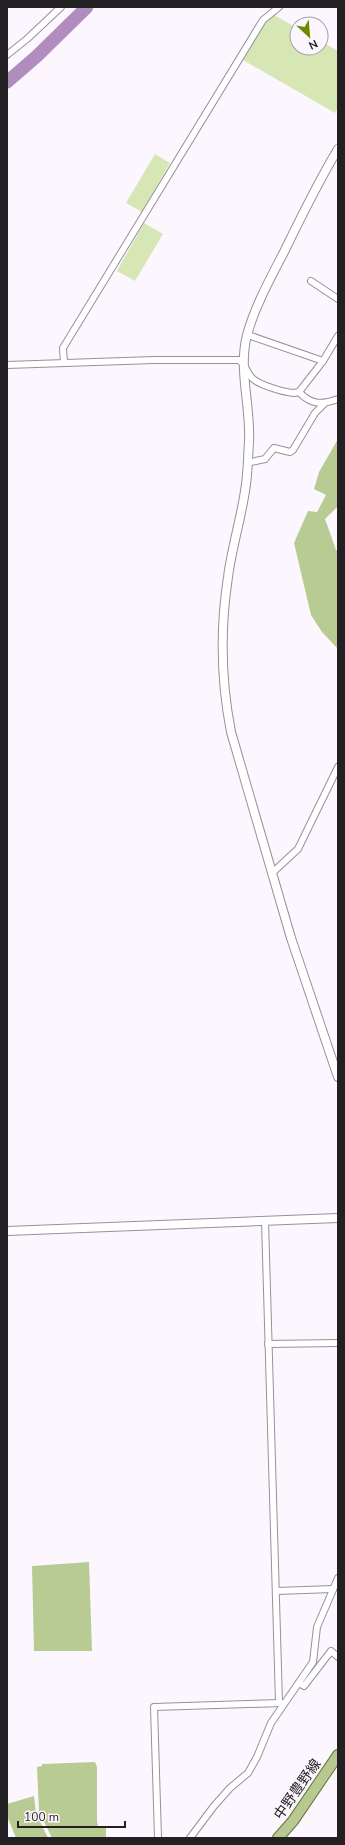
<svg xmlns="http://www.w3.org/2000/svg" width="345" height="1845" viewBox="0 0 345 1845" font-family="'Nunito Sans','Noto Sans JP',sans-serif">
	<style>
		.green { fill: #d6e7b5 }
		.forest { fill: #b8cb92 }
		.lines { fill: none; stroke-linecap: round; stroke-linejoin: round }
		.river { stroke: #b08dbe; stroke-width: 13 }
		.minor-casing { stroke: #97909a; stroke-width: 8 }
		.tertiary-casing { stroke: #97909a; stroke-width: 10 }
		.primary-casing { stroke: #65753b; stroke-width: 12 }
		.minor { stroke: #fff; stroke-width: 6 }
		.tertiary { stroke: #fff; stroke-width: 8 }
		.primary { stroke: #b8c891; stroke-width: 10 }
		.labels { text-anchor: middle; stroke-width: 3; stroke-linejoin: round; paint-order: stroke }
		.street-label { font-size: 14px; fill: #232024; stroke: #fcf7fe }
	</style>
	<rect width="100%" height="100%" fill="#fcf7fe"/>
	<g class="green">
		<polygon points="274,15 297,28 297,48 321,48 321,41 338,51 338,108 335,113 243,60 265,22"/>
		<polygon points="155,154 170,163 142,212 126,203"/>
		<polygon points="144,223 163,234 135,281 117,271"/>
	</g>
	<g class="forest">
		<polygon points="338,439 338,506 325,519 336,550 338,551 338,649 322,632 311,615 294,543 308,511 317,512 326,495 314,489 319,472"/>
		<polygon points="89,1562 92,1651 34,1651 32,1566"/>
		<polygon points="95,1762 97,1767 97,1821 98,1826 106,1827 106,1838 52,1838 39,1811 37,1767 42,1766 42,1764"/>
		<polygon points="34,1796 36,1813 48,1838 16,1838 7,1816 7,1804"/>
	</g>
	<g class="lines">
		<polyline class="river" points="7,82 37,56 87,7"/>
		<defs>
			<g id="minor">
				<polyline points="7,55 27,39 61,7"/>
				<polyline points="311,281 338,299"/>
				<polyline points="248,335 323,361"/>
				<polyline points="64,363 63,348 263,20 279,7"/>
				<path d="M7,365L154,360H239C246,365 246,372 252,378C259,385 283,392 294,393L299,392L323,361L338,336"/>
				<path d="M299,392C311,405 322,405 338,399"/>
				<polyline points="247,463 265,459 274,448 290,452 293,450 315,413 325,403"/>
				<polyline points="272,873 298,849 338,767"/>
				<polyline points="265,1221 279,1703"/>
				<polyline points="268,1344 338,1343"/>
				<polyline points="276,1591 333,1589"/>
				<polyline points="299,1683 304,1686 331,1651 338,1657"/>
				<polyline points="158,1838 154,1707 282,1703"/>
				<polyline points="190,1838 214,1806 230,1788 248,1773 257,1757 271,1723 313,1662 317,1627 338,1578"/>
			</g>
			<g id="tertiary">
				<path d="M338,149C318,182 301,217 284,252C270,279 255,306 247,335C238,370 251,406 249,442C248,456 248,470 246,484C242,516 232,546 228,577C220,629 221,681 231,732L291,938L338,1077"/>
				<polyline points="7,1231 338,1218"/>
			</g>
			<polyline id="primary" points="278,1838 293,1821 338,1755"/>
		</defs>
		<use href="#minor" class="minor-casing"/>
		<use href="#tertiary" class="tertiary-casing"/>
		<use href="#primary" class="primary-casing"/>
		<use href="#minor" class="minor"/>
		<use href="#tertiary" class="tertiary"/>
		<use href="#primary" class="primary"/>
	</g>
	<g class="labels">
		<g class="street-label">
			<text transform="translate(297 1789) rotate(-55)" y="5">中野豊野線</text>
		</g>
	</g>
	<rect width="345" height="1845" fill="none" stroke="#232024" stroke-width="16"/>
	<g transform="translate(309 36) rotate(154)"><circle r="19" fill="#fcf7fe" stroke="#a5a1a7"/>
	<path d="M0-3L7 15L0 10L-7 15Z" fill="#6d8a05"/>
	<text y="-6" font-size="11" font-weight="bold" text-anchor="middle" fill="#232024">N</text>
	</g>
	<path d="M18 1821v6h107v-6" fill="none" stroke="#232024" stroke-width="2"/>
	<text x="24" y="1821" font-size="12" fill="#232024" stroke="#fcf7fe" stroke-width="3" paint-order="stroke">100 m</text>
</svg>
